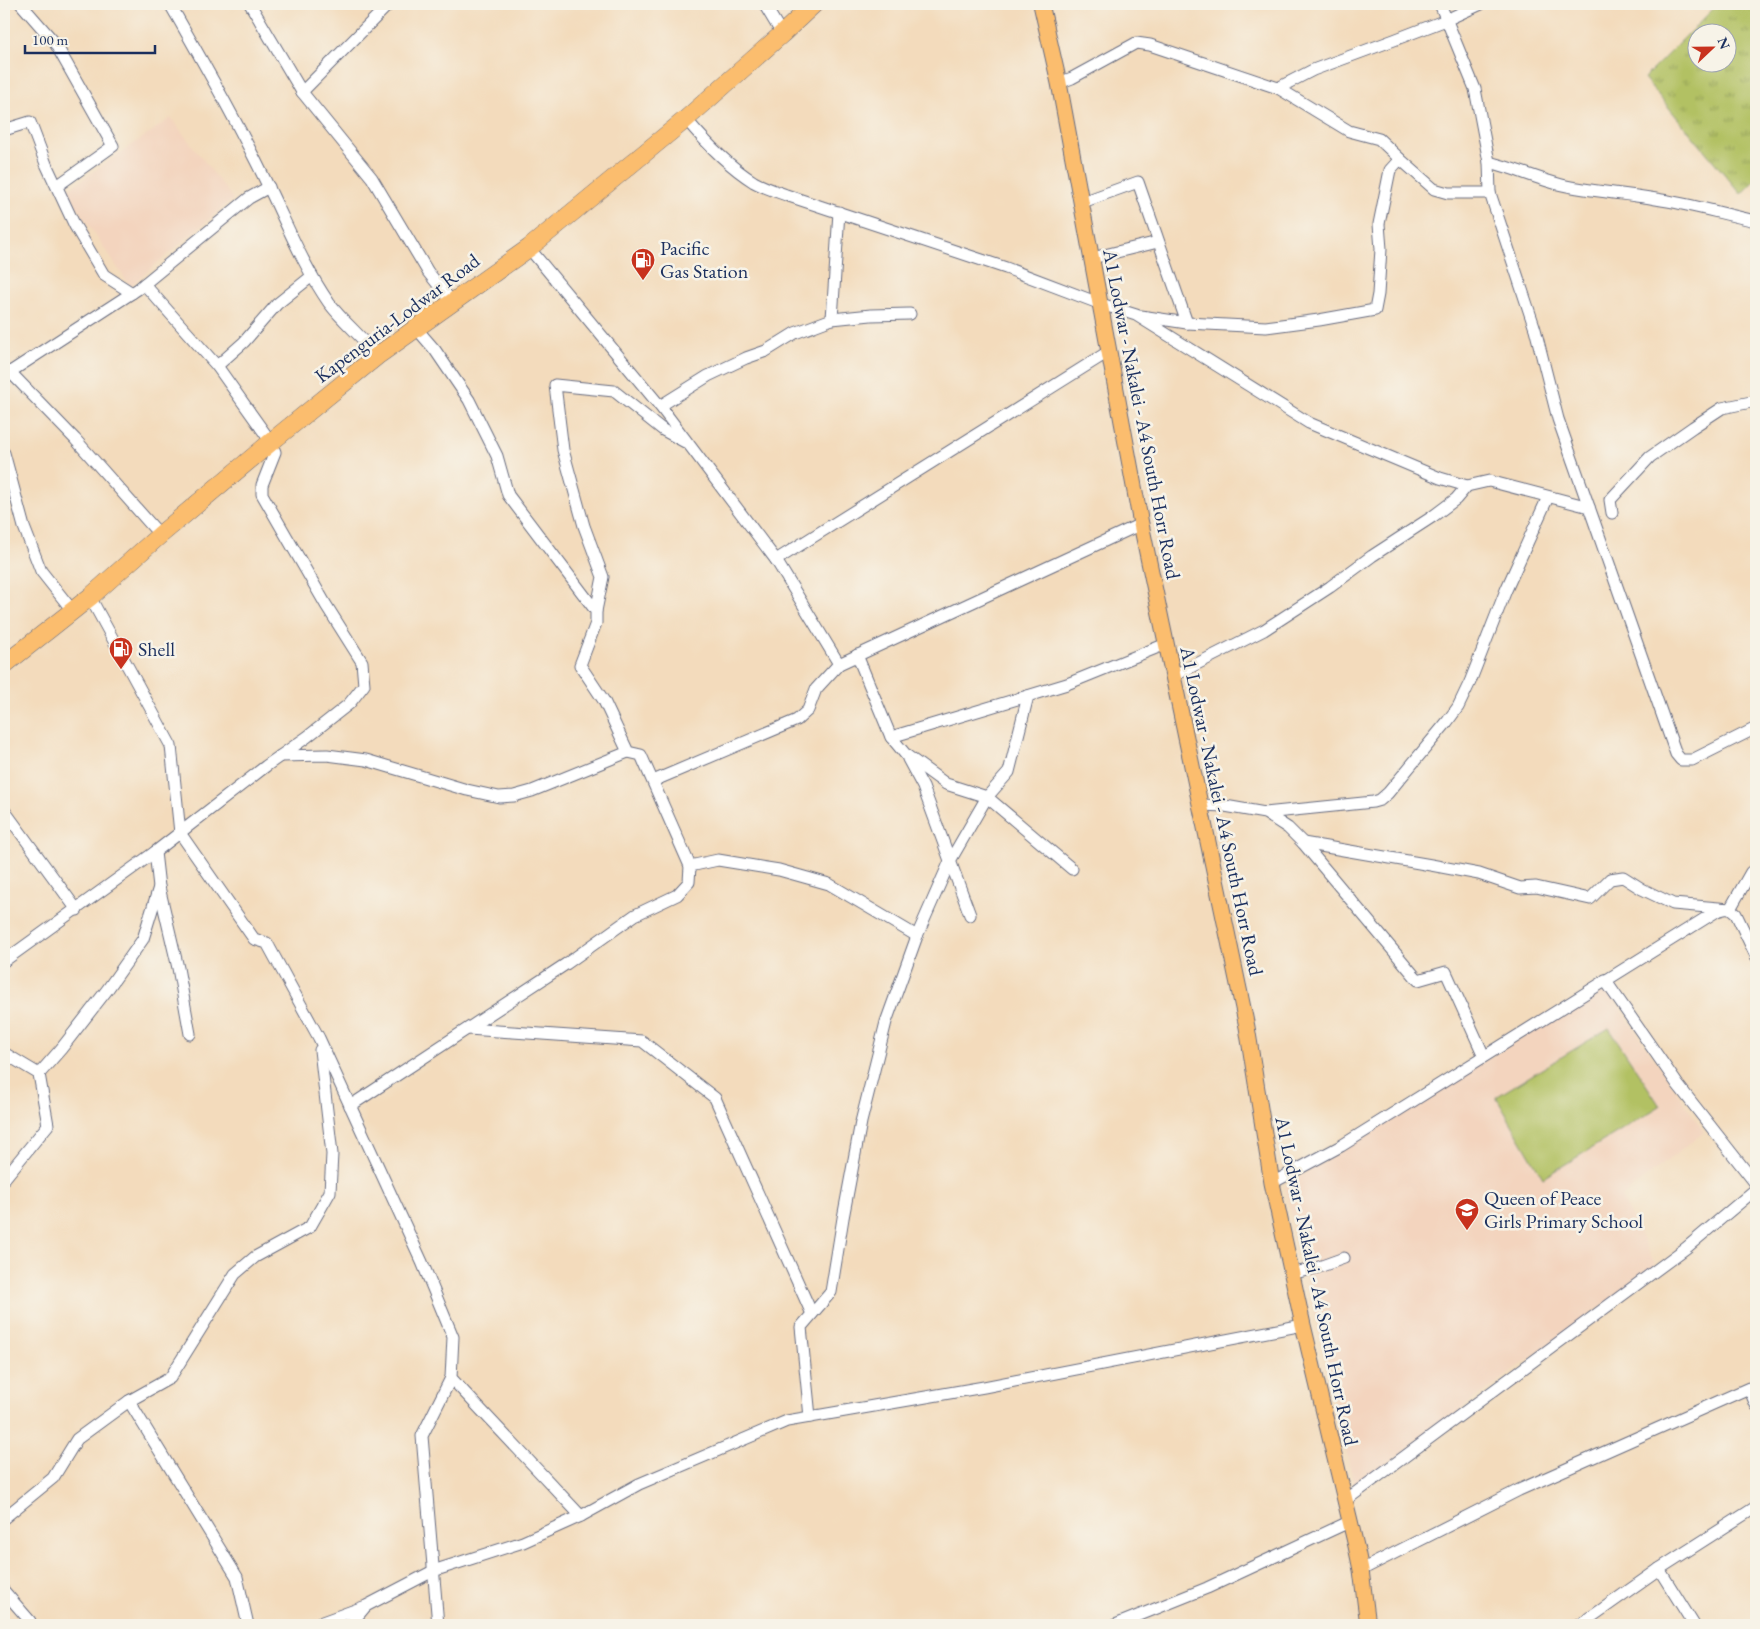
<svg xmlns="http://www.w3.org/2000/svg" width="1760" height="1629" viewBox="0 0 1760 1629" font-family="'EB Garamond',serif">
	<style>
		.built { fill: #f3d4be }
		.grass { fill: url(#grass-tufts); stroke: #667860; fill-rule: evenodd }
		.garden { fill: #b2c163; stroke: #667860 }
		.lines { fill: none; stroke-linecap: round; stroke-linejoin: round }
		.minor-casing { stroke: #676b7f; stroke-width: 13 }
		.major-casing { stroke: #676b7f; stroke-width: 17 }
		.highway-casing { stroke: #676b7f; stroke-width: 19 }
		.minor { stroke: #fff; stroke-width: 11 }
		.major { stroke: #fbbd6e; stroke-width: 15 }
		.highway { stroke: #fbbd6e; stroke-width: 18 }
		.labels { text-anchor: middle; stroke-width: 5; stroke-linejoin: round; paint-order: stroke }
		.poi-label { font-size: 20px; fill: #1b2f5e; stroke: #f7f3e8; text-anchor: start }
		.street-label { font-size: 20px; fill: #1b2f5e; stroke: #f7f3e8 }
	</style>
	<defs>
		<pattern id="grass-tufts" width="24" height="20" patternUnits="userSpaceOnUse" patternTransform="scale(1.25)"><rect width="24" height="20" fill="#b2c163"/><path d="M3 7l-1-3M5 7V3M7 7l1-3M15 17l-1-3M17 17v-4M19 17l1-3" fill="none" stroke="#909d55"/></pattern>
	</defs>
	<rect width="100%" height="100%" fill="#f7f3e8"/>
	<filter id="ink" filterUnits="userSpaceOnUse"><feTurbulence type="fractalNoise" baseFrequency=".02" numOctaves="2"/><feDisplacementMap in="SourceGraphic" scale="10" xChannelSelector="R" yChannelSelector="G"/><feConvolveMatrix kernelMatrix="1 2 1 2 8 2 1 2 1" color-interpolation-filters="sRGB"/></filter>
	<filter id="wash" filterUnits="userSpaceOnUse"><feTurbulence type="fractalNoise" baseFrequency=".0096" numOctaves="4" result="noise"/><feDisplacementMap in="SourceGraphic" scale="20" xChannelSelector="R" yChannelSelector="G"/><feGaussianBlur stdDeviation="1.12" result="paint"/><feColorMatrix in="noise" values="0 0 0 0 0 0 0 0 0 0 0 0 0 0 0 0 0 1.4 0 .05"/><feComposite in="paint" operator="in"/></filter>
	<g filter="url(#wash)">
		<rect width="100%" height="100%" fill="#f3dbbc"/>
		<g class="built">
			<polygon points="171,118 233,199 130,286 66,191"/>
			<polygon points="1605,986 1704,1132 1621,1197 1656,1266 1367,1478 1354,1484 1285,1186"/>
		</g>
		<path class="grass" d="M1714,4H1756V179L1741,194L1644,78L1716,6ZM1698,32H1728V62H1698Z"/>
		<polygon class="garden" points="1609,1028 1660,1106 1543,1178 1496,1097"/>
	</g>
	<g filter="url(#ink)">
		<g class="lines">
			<defs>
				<g id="minor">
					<polyline points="21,4 55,43 113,146 57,186"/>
					<path d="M170,4C204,64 239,125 269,188C288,227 304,267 329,303C343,322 363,337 377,356"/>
					<polyline points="250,4 302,92 372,178 428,272 452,302"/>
					<polyline points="764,4 782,34"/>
					<polyline points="1440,4 1475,89 1489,162 1490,193 1535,329 1558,419 1589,507"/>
					<polyline points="1059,83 1072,78 1136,43 1150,45 1278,88 1349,131 1379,139 1400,159"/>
					<polyline points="1278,88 1313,70 1394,40 1446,20 1481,4"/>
					<polyline points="302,92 389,4"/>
					<path d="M686,119C706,143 727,165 754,182C763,187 775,191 786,195L1006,268L1101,304L1136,315L1309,423L1440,478L1467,486L1489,481L1589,507L1676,754L1681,760H1692L1756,728"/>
					<polyline points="4,130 30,122 46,164 75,226 104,275 132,293"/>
					<path d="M1489,162C1514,168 1537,179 1562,185C1593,192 1624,193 1656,199C1690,204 1723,214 1756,221"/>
					<polyline points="1080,203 1138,182 1187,323"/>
					<polyline points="529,248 660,406 776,560"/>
					<polyline points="1092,258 1158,242"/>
					<polyline points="1141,316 1187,323 1266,327 1319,320 1375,310 1378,294 1381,249 1379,224 1390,170 1400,159 1434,189 1448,193 1490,193"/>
					<polyline points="832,319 839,212"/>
					<polyline points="217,366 244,342 277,304 312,276"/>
					<polyline points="4,370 14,376 75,439 160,535"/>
					<polyline points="4,376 138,289 249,198 269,187"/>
					<polyline points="660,406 708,376 746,358 766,351 795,333 832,319 871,315 910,314"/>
					<polyline points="4,453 24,527 41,571 72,610"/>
					<polyline points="1612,513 1610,500 1650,457 1693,427 1722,408 1756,401"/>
					<polyline points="90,597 171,746 180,833 254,939 267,943 319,1038 422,1262 453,1337 451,1378 581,1516"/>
					<polyline points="596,611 603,577 584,526 563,450 555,385 614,391 663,430 685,442"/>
					<polyline points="857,655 891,737 1067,684 1166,644"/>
					<polyline points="839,664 776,560 1108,352"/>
					<polyline points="1173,676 1264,630 1330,587 1372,556 1432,517 1456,499 1467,486"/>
					<polyline points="891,737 906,755 946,784 987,797 1072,869"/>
					<polyline points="280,756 327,755 366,760 467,790 499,797 514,796 532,791 628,752"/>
					<polyline points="908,759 923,787 970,915"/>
					<polyline points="653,781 797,720 808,710 816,689 839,664 1141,524"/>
					<polyline points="1200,805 1225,806 1265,813 1288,828 1303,843 1418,980 1446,972 1484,1056"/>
					<polyline points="4,810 77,910"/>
					<polyline points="1265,813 1373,802 1380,800 1388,793 1447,722 1458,707 1470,682 1506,590 1548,497"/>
					<polyline points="1303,843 1431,865 1479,874 1520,888 1536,887 1590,899 1610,879 1623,877 1642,889 1673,904 1730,909 1736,914 1756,956"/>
					<polyline points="155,852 159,887 178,968 190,1034"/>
					<polyline points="690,866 718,860 779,870 829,884 917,936"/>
					<polyline points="1730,909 1751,872 1756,871"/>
					<polyline points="4,961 155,852 266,766 307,737 349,704 364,685 362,662 326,605 262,494 262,485 275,452 271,442 217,366 144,284"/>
					<polyline points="1605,980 1678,1085 1756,1184"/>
					<polyline points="468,1029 642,1041 715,1098 812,1314"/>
					<polyline points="4,1053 39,1074"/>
					<polyline points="39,1074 61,1049 107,990 143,939 159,887"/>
					<polyline points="350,1106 566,964 635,915 677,895 689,882 690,866 641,755 628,752 604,701 580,665 596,623 596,611 508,495 497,456 469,400 435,350 416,328"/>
					<polyline points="4,1179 48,1125 39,1074"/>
					<polyline points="1272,1183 1341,1146 1717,911 1724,909"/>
					<polyline points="1291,1274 1319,1267 1344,1258"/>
					<polyline points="129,1401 237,1577 248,1625"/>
					<polyline points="810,1417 801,1327 831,1292 843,1218 861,1122 886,1022 917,936 950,861 987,797 1009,772 1028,696"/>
					<polyline points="1346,1500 1686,1248 1756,1189"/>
					<polyline points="4,1518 53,1478 77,1439 129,1401 170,1378 235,1274 255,1257 310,1227 330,1192 332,1154 320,1050"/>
					<polyline points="1659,1569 1694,1625"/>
					<polyline points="1361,1570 1519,1490 1749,1388 1756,1405"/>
					<polyline points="4,1591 30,1621 30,1625"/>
					<polyline points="314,1625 366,1606 433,1571 523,1542 581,1516 639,1484 787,1421 984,1387 1303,1325"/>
					<polyline points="350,1625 365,1607"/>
					<polyline points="438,1625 422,1436 451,1378"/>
					<polyline points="1115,1625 1207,1588 1351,1521"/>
					<polyline points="1580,1625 1659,1569 1756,1507"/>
				</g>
				<polyline id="major" points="1041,4 1059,83 1141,524 1247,1027 1272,1183 1303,1325 1356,1546 1361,1570 1368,1625"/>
				<polyline id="highway" points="4,665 90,597 160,535 271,442 377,356 529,248 686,119 782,34 814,4"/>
			</defs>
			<use href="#minor" class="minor-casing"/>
			<use href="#major" class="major-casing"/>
			<use href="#highway" class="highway-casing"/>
			<use href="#minor" class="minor"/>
			<use href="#major" class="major"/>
			<use href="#highway" class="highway"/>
		</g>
	</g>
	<defs>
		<symbol id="fuel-pin" viewBox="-11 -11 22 30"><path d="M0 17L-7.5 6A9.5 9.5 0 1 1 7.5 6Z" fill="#c8321e" stroke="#f7f3e8"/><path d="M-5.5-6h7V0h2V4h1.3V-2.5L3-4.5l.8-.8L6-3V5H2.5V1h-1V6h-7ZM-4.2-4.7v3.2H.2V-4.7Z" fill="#fff"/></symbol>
		<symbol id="school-pin" viewBox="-11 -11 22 30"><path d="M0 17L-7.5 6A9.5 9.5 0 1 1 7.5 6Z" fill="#c8321e" stroke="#f7f3e8"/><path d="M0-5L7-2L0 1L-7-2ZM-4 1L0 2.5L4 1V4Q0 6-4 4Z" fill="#fff"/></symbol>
	</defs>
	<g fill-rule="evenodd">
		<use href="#fuel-pin" x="629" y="246" width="28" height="38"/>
		<use href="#fuel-pin" x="107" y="635" width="28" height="38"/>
		<use href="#school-pin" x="1453" y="1196" width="28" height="38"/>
	</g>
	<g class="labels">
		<g class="poi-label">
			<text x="660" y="255">Pacific<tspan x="660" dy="23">Gas Station</tspan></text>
			<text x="138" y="656">Shell</text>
			<text x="1484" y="1205">Queen of Peace<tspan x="1484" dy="23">Girls Primary School</tspan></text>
		</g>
		<g class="street-label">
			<text transform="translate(397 318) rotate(-37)" y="7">Kapenguria-Lodwar Road</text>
			<text transform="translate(1142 414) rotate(79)" y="7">A1 Lodwar - Nakalei - A4 South Horr Road</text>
			<text transform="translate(1222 811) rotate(78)" y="7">A1 Lodwar - Nakalei - A4 South Horr Road</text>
			<text transform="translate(1317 1281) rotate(78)" y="7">A1 Lodwar - Nakalei - A4 South Horr Road</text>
		</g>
	</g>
	<rect width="1760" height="1629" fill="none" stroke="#f7f3e8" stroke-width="20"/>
	<g transform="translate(1712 48) rotate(68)"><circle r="24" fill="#f7f3e8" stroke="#9fa5b1"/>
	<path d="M0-4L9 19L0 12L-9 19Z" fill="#c8321e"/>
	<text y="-8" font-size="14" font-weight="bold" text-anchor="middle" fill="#1b2f5e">N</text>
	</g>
	<path d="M25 45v8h130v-8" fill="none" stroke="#1b2f5e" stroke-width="2.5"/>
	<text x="32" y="45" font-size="15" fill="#1b2f5e" stroke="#f7f3e8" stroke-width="4" paint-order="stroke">100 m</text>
</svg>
